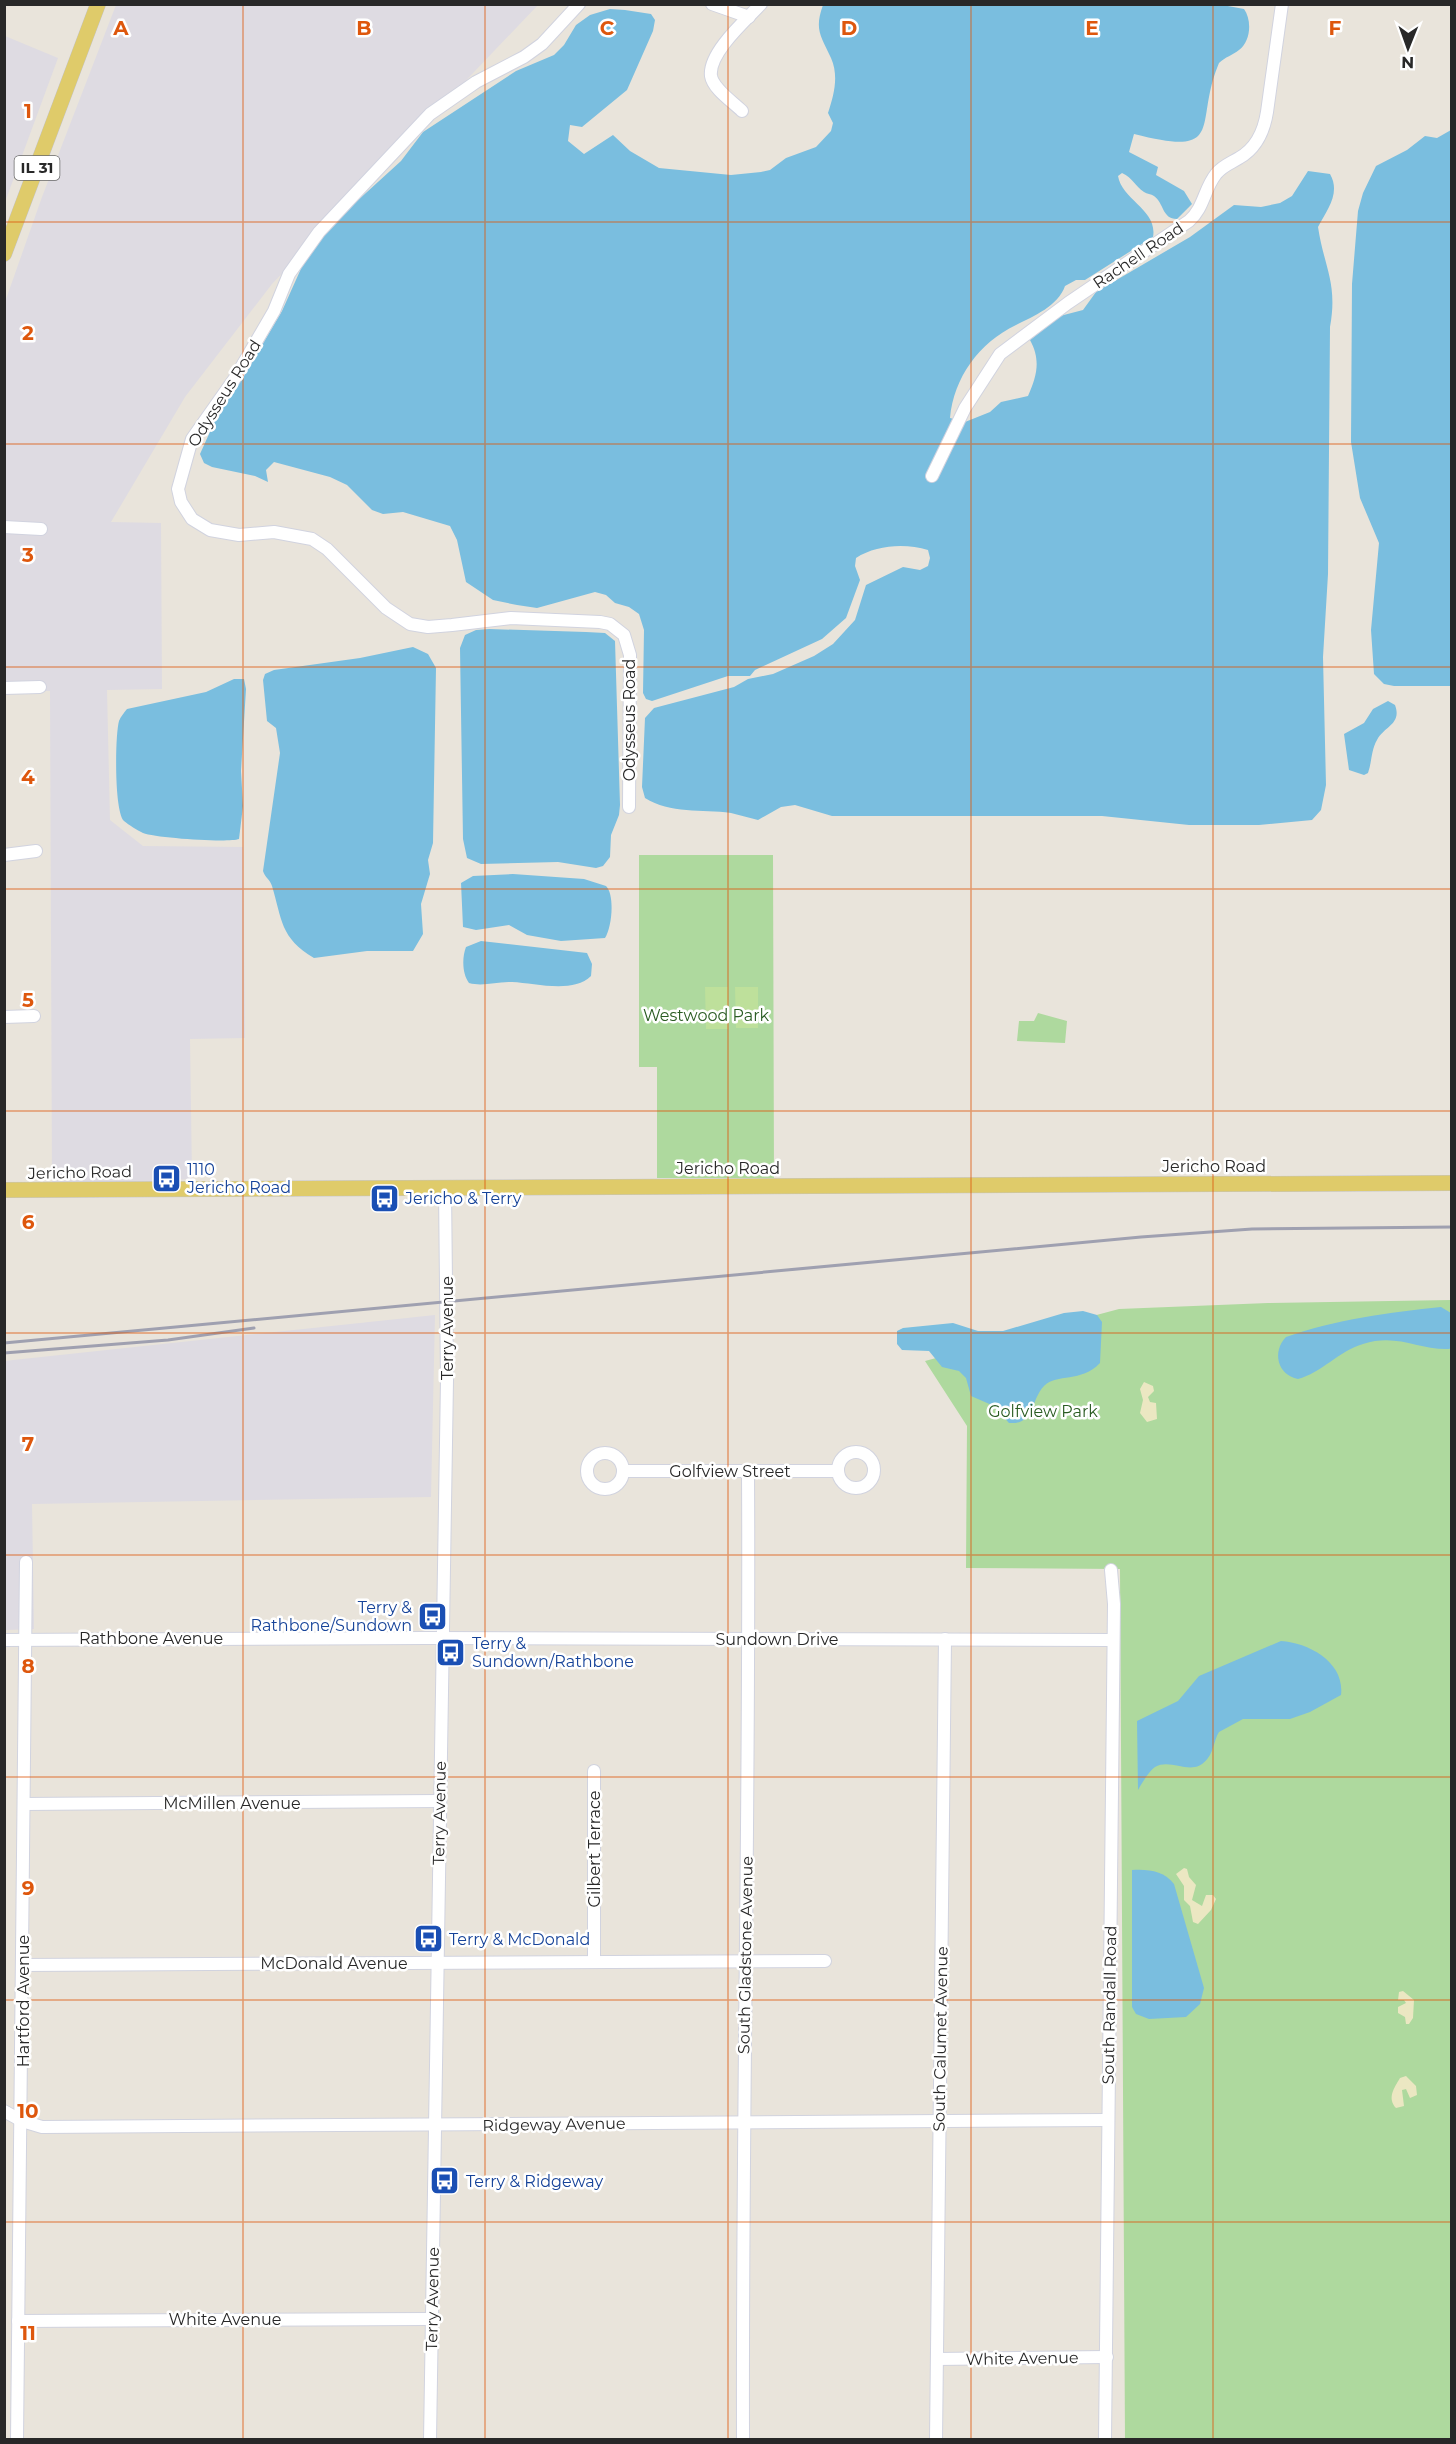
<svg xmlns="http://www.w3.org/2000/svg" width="1456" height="2444" viewBox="0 0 1456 2444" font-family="Montserrat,sans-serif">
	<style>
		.industrial { fill: #dedbe2 }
		.green { fill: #aed99e }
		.sand { fill: #ebe7c2 }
		.pitch { fill: #bee09b }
		.water { fill: #7abedf }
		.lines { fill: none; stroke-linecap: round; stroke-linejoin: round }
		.minor-casing { stroke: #d1d3df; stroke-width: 14 }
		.major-casing { stroke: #c3c3c3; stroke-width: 16 }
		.minor { stroke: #fff; stroke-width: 12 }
		.major { stroke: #dfcb6a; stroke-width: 15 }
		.rail { stroke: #9fa0b0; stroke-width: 3 }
		.grid { fill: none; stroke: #de570d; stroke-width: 1.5; stroke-opacity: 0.55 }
		.labels { text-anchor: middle; stroke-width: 5; stroke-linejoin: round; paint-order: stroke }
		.shield { fill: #fff; stroke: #686868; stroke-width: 1.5 }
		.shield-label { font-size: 15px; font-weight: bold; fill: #282828 }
		.street-label { font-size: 16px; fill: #282828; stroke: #fff }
		.park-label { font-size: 16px; fill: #2a5c22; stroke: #fff }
		.transit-label { font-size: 16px; fill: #164399; stroke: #fff; text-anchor: start }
		.grid-label { font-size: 20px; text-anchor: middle; font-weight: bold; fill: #de570d; stroke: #fff; stroke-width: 5; stroke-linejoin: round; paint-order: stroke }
	</style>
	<rect width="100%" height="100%" fill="#e9e4db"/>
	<g class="industrial">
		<polygon points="116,5 538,5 272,284 185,397 111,522 161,523 162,689 107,690 110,820 143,846 243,847 245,1038 190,1039 192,1179 52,1186 50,691 5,691 5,302 42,197"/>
		<polygon points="5,36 58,58 5,202"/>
		<polygon points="435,1315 431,1497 32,1504 34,1629 5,1630 4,1361"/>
	</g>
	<g class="green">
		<polygon points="639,855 773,855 774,1178 657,1178 657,1067 639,1067"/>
		<polygon points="1038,1013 1067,1021 1065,1043 1017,1041 1019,1021 1034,1021"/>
		<polygon points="1451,1300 1451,2439 1125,2439 1120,1569 966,1568 967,1426 925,1361 1119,1309 1268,1303"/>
	</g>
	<g class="sand">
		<polygon points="1144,1382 1153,1386 1154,1391 1148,1397 1150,1402 1156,1403 1157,1419 1147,1422 1140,1413 1143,1400 1140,1389"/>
		<polygon points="1184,1868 1187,1869 1189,1877 1196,1885 1192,1900 1202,1906 1206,1895 1213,1895 1216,1899 1211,1910 1198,1924 1193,1922 1190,1906 1184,1900 1184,1886 1176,1874"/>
		<polygon points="1403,1991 1414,2000 1413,2018 1409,2024 1406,2024 1405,2017 1398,2013 1398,2007 1406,2003 1404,2000 1398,2000 1399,1992"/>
		<path d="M1406,2076L1416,2086L1417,2095L1410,2098L1406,2089L1402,2090L1404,2106L1396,2108C1387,2098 1394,2088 1400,2078Z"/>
	</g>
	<g class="pitch">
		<polygon points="705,987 728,987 728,1029 706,1029"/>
		<polygon points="735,987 758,987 758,1028 736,1028"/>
	</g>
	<g class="water">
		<path d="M1217,4L1244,9C1252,20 1251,41 1239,50C1233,55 1225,57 1219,63C1193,124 1228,158 1134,134L1129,152L1158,167L1156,175L1184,191L1192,204L1177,219C1162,219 1164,203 1154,196C1151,194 1147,194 1144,192C1135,186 1133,178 1122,173L1118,176C1122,200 1158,210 1153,237L1085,280H1076L1065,286C1058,306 1034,316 1016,325C979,343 954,377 950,418L965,422L990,412L1001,402L1028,396C1037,376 1041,360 1030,340L1060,316L1083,310L1096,292L1190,237L1234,205L1261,207L1280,203L1292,196L1308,171L1330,174C1341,193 1327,210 1318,227C1324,267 1338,283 1330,327L1328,574L1323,657L1326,785L1321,810L1312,820L1259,825H1189L1102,816H832L795,805L781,807L758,820C749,818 740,815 731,813C702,809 670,814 645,798L642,787L645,718L654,708L734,687L748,679L773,674L814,656L833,644L855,620L866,585L903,567L920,570L928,566L930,558L928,550C905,543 876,545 856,558L855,566L860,580L846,618L822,639L755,670L750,676H728L652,701L646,699L643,693L644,630L639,614L629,607L615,603L606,595L595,592L537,608L517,605L493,600L466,582L457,540L450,526L403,512L383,514L372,510L347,485L330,477L274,462L266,470L268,482L255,476L212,467L204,463L200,454L218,414L243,377L282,311L304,262L333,223L401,161L423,132L516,71L554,55L564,45L576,25L590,15L610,9L625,10L651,14L655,20L653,31L627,90L582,127L570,125L568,141L584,154L613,135L630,151L659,168L731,175L761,172L770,170L786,158L816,147L831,131L833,123L828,113C834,95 839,76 831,58C821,36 814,30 823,5Z"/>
		<polygon points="1451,130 1451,686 1394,686 1384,684 1374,674 1371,630 1379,543 1360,498 1351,442 1352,284 1358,211 1363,193 1376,166 1407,150 1425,136 1437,138"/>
		<polygon points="489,629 586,632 605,633 615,641 620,805 619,815 611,835 610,857 603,866 596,868 558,862 481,864 467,858 463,839 460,648 465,635 476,630"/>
		<path d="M413,647L428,654L436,668L433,843L428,860L430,874L421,904L423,934L413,951H367L314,958C280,938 282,919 272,886C270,879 265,878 263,871L280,753L276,728L267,721L263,680L265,674L274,670L360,658Z"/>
		<path d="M234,679H244L246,689L241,771L243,806L239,839C228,843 156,838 143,833C137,830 129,825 124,821C114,811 115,735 119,721C121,716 124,713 127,709L206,692Z"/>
		<path d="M1388,701L1395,705C1402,724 1385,726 1377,740C1371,750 1372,762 1368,773L1364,775L1349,770L1344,734L1364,723L1373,709Z"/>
		<path d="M513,874L584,879L606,886C615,895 612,927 605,938L561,941L527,935L509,925L476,930L463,927L461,883L473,876Z"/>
		<path d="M481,941L587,953L592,964L591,976C573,994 535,983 512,982C497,981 484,987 469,983C462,974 462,957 466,947Z"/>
		<path d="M1441,1307L1451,1313V1348L1449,1349C1418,1350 1397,1333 1363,1344C1339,1351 1321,1373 1298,1379C1277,1375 1272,1351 1286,1337C1334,1320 1391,1312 1441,1307Z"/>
		<path d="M1083,1311L1097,1315L1102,1322L1100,1363C1081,1383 1057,1373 1044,1386C1030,1401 1035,1425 1009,1423L994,1406L971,1396L966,1378L959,1371L942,1367L929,1351L902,1350L897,1344V1331L903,1328L953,1323L978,1331H1003L1064,1313Z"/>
		<path d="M1281,1641C1310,1643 1345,1663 1341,1695L1310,1712L1290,1719H1243L1219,1732C1214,1740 1214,1750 1208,1758C1193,1779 1172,1757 1155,1767C1149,1771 1142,1783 1138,1790L1137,1721L1178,1701L1199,1676Z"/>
		<path d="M1132,1870C1149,1869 1164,1871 1174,1884L1204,1988L1200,2004L1186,2017L1149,2019L1136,2014L1132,2007Z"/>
	</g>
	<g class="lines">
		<defs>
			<g id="minor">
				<polyline points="579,4 542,44 524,57 476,82 430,114 319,232 289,274 274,311 235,378 192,439 178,489 181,502 192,519 210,530 239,535 274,532 312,539 327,549 386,608 410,624 428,627 452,625 511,618 600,622 610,624 624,635 630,655 629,807"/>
				<polyline points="712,4 749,17"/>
				<path d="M742,111C733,102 713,89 711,76C708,53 746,20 761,4"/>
				<path d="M932,476L965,408L1000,354L1068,303L1189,221C1204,208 1204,189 1216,174C1222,166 1231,163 1239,158C1257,148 1264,131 1267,112L1282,4"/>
				<polyline points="4,527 41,529"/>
				<polyline points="4,688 40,687"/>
				<polyline points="4,855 36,851"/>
				<polyline points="4,1017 34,1016"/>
				<circle cx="856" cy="1470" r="18"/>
				<circle cx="605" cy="1471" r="18"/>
				<polyline points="623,1471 837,1471"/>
				<polyline points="4,1640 426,1638 1113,1640"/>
				<polyline points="24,1804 439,1801"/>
				<polyline points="594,1962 594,1771"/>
				<polyline points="23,1965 825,1961"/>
				<polyline points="4,2111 22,2121 42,2127 1107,2120"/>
				<polyline points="18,2321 432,2319"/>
				<polyline points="937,2359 1107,2357"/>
				<polyline points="17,2440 26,1562"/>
				<polyline points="430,2440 447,1380 445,1188"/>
				<path d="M743,2440C742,2117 750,1794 748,1471"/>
				<polyline points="936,2440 945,1639"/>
				<polyline points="1105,2440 1114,1604 1111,1570"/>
			</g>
			<g id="major">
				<polyline points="4,254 98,4"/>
				<polyline points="4,1190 1452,1183"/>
			</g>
		</defs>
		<use href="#minor" class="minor-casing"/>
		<use href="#major" class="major-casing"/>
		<use href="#minor" class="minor"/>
		<use href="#major" class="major"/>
		<g class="rail">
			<polyline points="4,1343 1141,1237 1252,1229 1452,1227"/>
			<polyline points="4,1353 168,1340 254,1328"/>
		</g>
	</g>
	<path class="grid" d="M243,4V2440M485,4V2440M728,4V2440M971,4V2440M1213,4V2440M4,222H1452M4,444H1452M4,667H1452M4,889H1452M4,1111H1452M4,1333H1452M4,1555H1452M4,1777H1452M4,2000H1452M4,2222H1452"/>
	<defs>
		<symbol id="bus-square" viewBox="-11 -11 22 22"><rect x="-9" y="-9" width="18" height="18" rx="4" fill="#1a4fb4" stroke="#fff"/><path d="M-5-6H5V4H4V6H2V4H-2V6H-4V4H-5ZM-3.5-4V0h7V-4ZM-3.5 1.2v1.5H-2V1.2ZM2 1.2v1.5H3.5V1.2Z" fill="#fff"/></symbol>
	</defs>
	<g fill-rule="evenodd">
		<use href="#bus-square" x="150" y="1162" width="33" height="33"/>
		<use href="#bus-square" x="368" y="1182" width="33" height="33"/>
		<use href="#bus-square" x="416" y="1600" width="33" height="33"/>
		<use href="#bus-square" x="434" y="1636" width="33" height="33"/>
		<use href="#bus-square" x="412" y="1922" width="33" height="33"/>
		<use href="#bus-square" x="428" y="2164" width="33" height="33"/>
	</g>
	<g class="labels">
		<rect class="shield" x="14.5" y="156" width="45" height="24" rx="4.5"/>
		<g class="shield-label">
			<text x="37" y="173">IL 31</text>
		</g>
		<g class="street-label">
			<text transform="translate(1138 255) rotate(-34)" y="6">Rachell Road</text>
			<text transform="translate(224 393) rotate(-58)" y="6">Odysseus Road</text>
			<text transform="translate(629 720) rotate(-90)" y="6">Odysseus Road</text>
			<text x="1214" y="1172">Jericho Road</text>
			<text x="728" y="1174">Jericho Road</text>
			<text transform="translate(80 1172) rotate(-1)" y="6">Jericho Road</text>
			<text transform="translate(447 1328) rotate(-90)" y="6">Terry Avenue</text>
			<text x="730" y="1477">Golfview Street</text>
			<text x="151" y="1644">Rathbone Avenue</text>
			<text x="777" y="1645">Sundown Drive</text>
			<text x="232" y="1809">McMillen Avenue</text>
			<text transform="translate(439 1813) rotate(-89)" y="6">Terry Avenue</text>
			<text transform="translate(594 1849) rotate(-90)" y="6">Gilbert Terrace</text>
			<text transform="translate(745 1955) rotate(-89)" y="6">South Gladstone Avenue</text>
			<text x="334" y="1969">McDonald Avenue</text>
			<text transform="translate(23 2001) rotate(-90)" y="6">Hartford Avenue</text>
			<text transform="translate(1109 2005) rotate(-89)" y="6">South Randall Road</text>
			<text transform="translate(940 2039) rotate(-89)" y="6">South Calumet Avenue</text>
			<text transform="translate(554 2124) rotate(-1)" y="6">Ridgeway Avenue</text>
			<text transform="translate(432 2299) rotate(-89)" y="6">Terry Avenue</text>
			<text x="225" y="2325">White Avenue</text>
			<text transform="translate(1022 2358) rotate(-1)" y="6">White Avenue</text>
		</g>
		<g class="park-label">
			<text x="706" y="1021">Westwood Park</text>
			<text x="1043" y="1417">Golfview Park</text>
		</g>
		<g class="transit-label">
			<text x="187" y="1175">1110<tspan x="187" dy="18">Jericho Road</tspan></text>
			<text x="405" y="1204">Jericho &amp; Terry</text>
			<text x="412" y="1613" text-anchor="end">Terry &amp;<tspan x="412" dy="18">Rathbone/Sundown</tspan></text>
			<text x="472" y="1649">Terry &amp;<tspan x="472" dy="18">Sundown/Rathbone</tspan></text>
			<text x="449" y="1945">Terry &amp; McDonald</text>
			<text x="466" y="2187">Terry &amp; Ridgeway</text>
		</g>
	</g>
	<g class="grid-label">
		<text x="121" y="35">A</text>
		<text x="364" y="35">B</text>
		<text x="607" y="35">C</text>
		<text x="849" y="35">D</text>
		<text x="1092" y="35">E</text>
		<text x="1335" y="35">F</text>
		<text x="28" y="118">1</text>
		<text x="28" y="340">2</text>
		<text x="28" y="562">3</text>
		<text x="28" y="784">4</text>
		<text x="28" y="1007">5</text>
		<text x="28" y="1229">6</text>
		<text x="28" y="1451">7</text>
		<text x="28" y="1673">8</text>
		<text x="28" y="1895">9</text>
		<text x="28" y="2118">10</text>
		<text x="28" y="2340">11</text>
	</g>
	<rect width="1456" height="2444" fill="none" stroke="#282828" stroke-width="12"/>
	<g transform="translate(1408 48) rotate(181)" stroke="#ffffff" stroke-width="4.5" paint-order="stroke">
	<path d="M0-4.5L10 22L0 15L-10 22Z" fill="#282828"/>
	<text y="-9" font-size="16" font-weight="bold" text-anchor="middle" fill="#282828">N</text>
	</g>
</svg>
